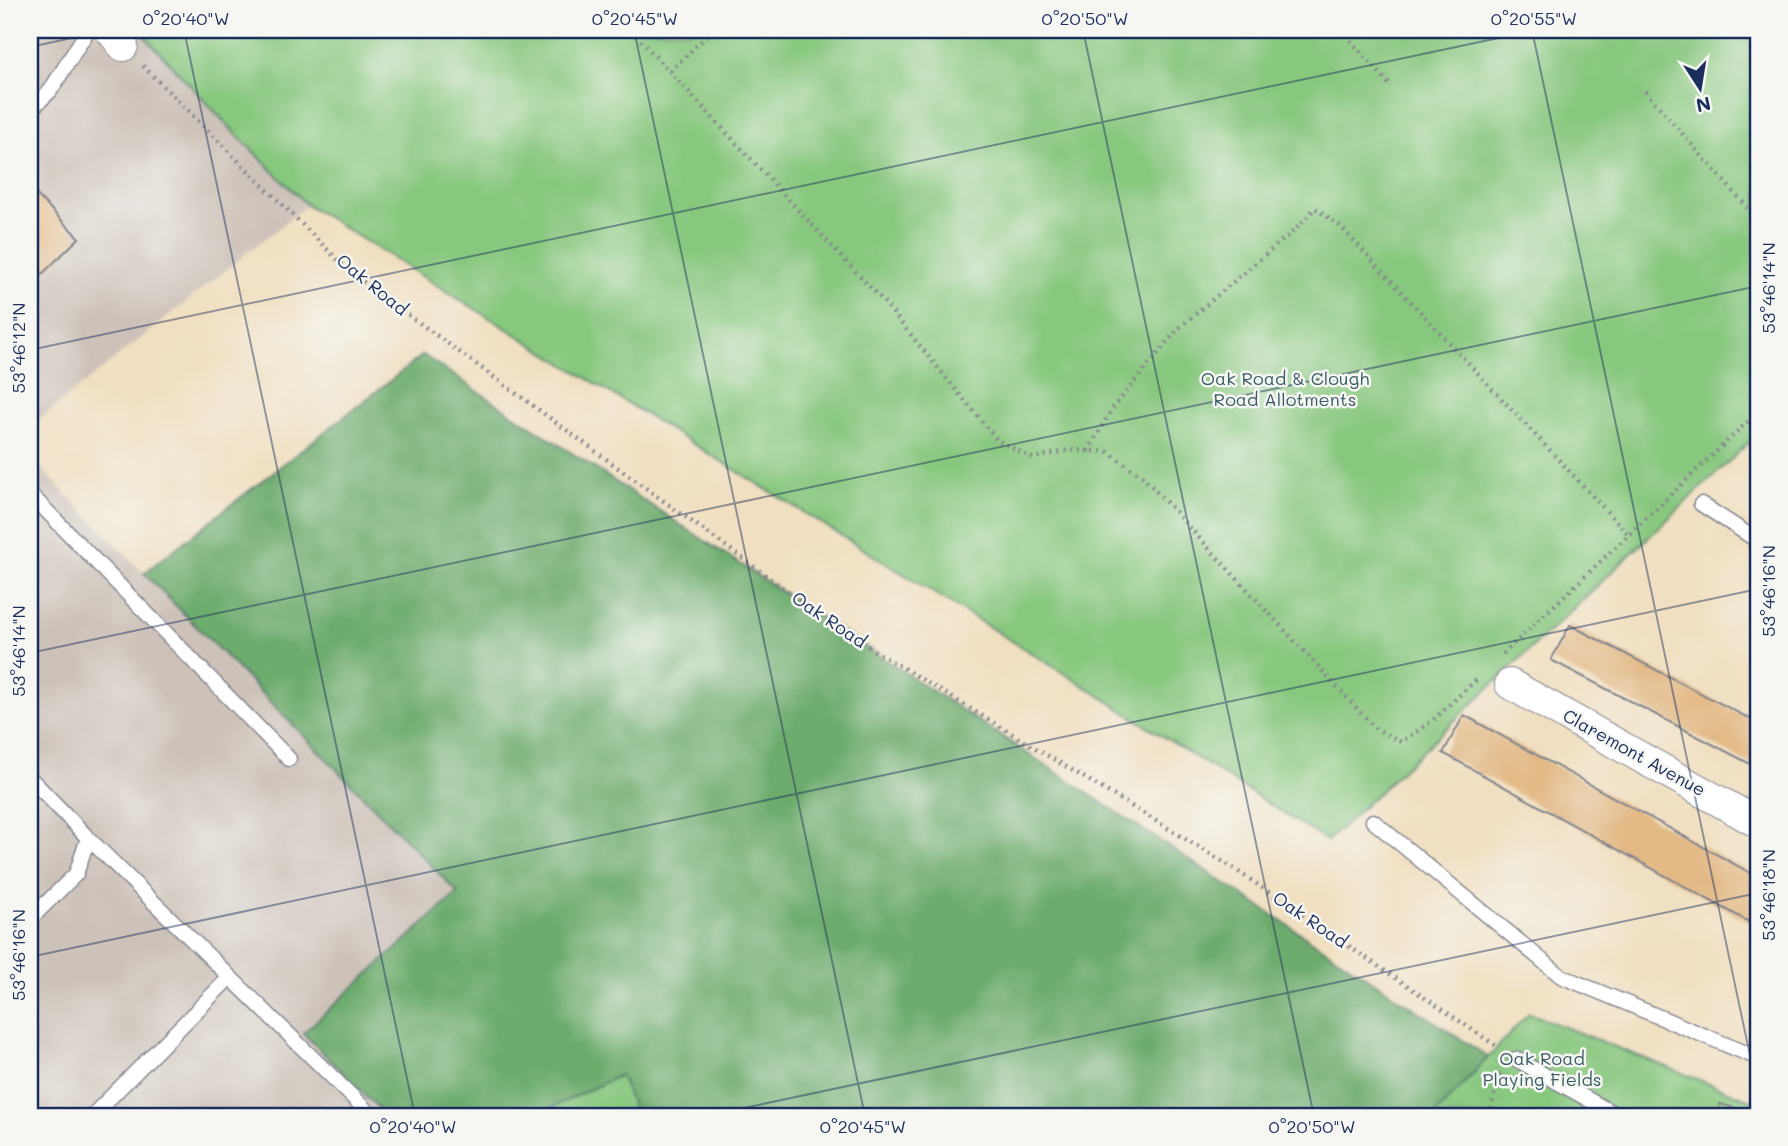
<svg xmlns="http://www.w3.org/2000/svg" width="1788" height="1146" viewBox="0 0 1788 1146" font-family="Mali,sans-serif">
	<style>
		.industrial { fill: #cdc2b9 }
		.green { fill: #87c77e; stroke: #517b6e; stroke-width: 2 }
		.forest { fill: #6dac6d; stroke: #446e66; stroke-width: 2 }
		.building { fill: #e3b986 }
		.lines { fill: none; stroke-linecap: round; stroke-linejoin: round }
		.service-casing { stroke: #86878f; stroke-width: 17 }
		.minor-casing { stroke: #86878f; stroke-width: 32 }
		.path { stroke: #86878f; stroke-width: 4.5; stroke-dasharray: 2 5; stroke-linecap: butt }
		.service { stroke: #fff; stroke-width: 14 }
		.minor { stroke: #fff; stroke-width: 30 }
		.ticks { fill: none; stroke: #1b2f5e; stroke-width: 2; stroke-opacity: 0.45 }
		.labels { text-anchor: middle; stroke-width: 5; stroke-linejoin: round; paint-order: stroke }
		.street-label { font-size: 18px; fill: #1b2f5e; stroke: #f6f6f2 }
		.park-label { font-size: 18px; fill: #3b5d68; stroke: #f6f6f2 }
		.neatline { fill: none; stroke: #1b2f5e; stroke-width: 2.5 }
		.ticks-label { font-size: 18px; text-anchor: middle; fill: #1b2f5e }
	</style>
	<rect width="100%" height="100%" fill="#f6f6f2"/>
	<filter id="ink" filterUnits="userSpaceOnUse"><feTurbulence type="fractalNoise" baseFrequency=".0143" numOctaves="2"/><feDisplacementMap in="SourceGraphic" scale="14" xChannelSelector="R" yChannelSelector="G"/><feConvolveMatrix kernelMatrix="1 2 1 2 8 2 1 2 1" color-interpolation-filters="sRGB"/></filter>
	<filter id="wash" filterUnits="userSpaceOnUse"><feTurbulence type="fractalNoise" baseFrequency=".00686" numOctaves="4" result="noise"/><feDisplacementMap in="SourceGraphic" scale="28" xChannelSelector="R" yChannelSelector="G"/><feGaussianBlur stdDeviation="1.57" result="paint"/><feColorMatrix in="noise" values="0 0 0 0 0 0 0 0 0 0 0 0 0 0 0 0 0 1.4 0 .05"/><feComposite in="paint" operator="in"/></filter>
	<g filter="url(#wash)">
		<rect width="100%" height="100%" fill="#f0dfc0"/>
		<g class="industrial">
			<polygon points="30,30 139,30 234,132 307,205 30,427"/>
			<polygon points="30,457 459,893 303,1033 386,1116 30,1116"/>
		</g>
		<g class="green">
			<polygon points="139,30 1758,30 1758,434 1327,841 1078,682 307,205 234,132"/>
			<polygon points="1529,1013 1758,1103 1758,1116 1434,1116"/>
			<polygon points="620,1075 636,1116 534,1116"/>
		</g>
		<polygon class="forest" points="423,355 1488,1057 1434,1116 636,1116 620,1075 534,1116 386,1116 303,1033 458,893 144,573"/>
		<g id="blocks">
			<g class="building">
				<polygon points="34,192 79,238 30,286 30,196"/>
				<polygon points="1570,625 1758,723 1758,768 1551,660"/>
				<polygon points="1464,715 1758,877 1758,927 1443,753"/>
				<polygon points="1720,1104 1742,1110 1740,1116 1716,1116"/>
			</g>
		</g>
	</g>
	<g filter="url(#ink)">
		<use href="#blocks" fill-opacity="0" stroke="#86878f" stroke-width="2"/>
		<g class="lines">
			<defs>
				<g id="service">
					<polyline points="30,110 50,91 88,30"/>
					<polyline points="30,494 289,759"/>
					<polyline points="1701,504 1758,541"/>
					<polyline points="30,778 88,838 76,874 30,919"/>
					<polyline points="1373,821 1561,976 1758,1058"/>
					<polyline points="88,838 372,1116"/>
					<polyline points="1516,1059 1618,1116"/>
					<polyline points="92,1116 230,977"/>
				</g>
				<g id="minor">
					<polyline points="110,30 123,46"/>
					<polyline points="1510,684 1758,823"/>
				</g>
			</defs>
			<use href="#service" class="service-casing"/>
			<use href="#minor" class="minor-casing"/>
			<g class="path">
				<polyline points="631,30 883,301 998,441 1033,458 1071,450 1108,452 1142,476 1376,729 1401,742 1431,722 1479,677"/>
				<polyline points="1341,30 1389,84"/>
				<polyline points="143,66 351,273 842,631 1227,864 1498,1047"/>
				<polyline points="670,71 713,30"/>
				<polyline points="1645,91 1758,220"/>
				<polyline points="1088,451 1112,409 1179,328 1298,227 1315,208 1338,224 1629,535"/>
				<polyline points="1503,654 1758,412"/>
				<polyline points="1489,1116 1500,1073"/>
			</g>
			<use href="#service" class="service"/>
			<use href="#minor" class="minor"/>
		</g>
	</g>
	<path class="ticks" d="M184,30L415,1116M634,30L865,1116M1083,30L1314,1116M1532,30L1758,1093M30,47L109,30M30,350L1536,30M30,653L1758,286M30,957L1758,589M706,1116L1758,893"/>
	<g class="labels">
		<g class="street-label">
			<text transform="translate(372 285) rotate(39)" y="6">Oak Road</text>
			<text transform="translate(829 620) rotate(34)" y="6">Oak Road</text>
			<text transform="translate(1634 753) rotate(29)" y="6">Claremont Avenue</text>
			<text transform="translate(1310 920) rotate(34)" y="6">Oak Road</text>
		</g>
		<g class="park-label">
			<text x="1285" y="385">Oak Road &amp; Clough<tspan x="1285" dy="21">Road Allotments</tspan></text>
			<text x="1542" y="1065">Oak Road<tspan x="1542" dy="21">Playing Fields</tspan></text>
		</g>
	</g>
	<rect width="1788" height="1146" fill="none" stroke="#f6f6f2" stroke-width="77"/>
	<g transform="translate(1700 88) rotate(168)" stroke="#f6f6f2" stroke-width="5" paint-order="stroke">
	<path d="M0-5L12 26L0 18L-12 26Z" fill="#1b2f5e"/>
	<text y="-10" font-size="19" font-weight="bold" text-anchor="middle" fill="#1b2f5e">N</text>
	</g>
	<rect x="38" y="38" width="1712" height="1070" class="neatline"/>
	<g class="ticks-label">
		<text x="186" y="25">0°20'40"W</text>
		<text x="635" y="25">0°20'45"W</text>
		<text x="1085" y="25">0°20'50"W</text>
		<text x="1534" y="25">0°20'55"W</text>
		<text transform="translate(1769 288) rotate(-90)" y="6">53°46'14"N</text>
		<text transform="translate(19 348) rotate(-90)" y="6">53°46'12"N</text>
		<text transform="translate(1769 591) rotate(-90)" y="6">53°46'16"N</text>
		<text transform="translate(19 651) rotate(-90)" y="6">53°46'14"N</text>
		<text transform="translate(1769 895) rotate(-90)" y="6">53°46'18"N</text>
		<text transform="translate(19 955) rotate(-90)" y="6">53°46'16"N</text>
		<text x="413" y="1133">0°20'40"W</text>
		<text x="863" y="1133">0°20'45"W</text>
		<text x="1312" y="1133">0°20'50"W</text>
	</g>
</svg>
